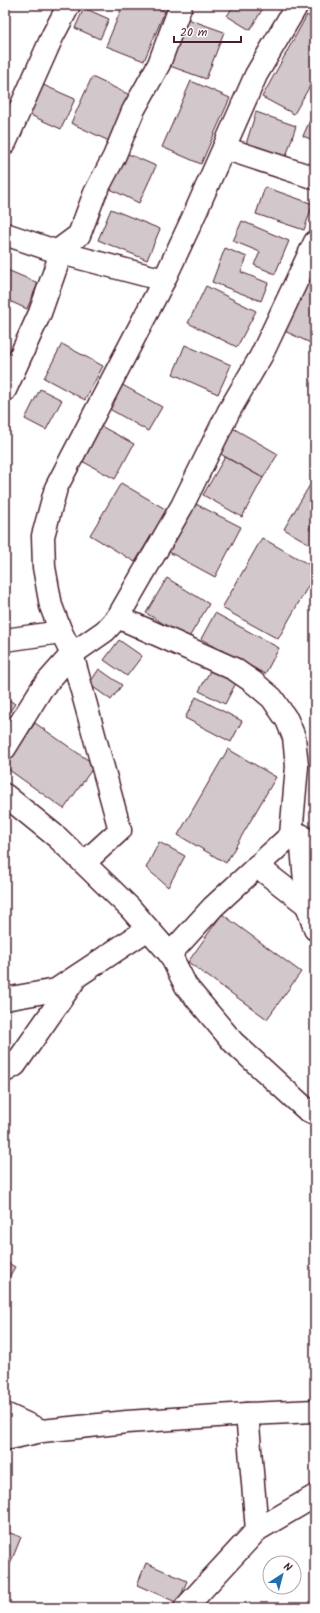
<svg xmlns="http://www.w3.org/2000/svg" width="320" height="1613" viewBox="0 0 320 1613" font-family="Kalam,sans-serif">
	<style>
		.building { fill: #d2c7cb; stroke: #4a1f2b }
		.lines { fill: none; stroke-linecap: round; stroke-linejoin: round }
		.minor-casing { stroke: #4a1f2b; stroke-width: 25 }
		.minor { stroke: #fff; stroke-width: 22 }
	</style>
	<rect width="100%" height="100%" fill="#fff"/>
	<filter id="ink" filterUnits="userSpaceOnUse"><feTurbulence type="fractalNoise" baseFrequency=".025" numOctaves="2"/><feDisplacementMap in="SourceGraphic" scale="8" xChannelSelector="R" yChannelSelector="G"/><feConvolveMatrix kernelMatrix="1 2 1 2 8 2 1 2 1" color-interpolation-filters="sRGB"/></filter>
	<g filter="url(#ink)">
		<g class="building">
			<polygon points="123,5 150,5 165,11 144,61 106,46"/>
			<polygon points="234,5 265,5 250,30 227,16"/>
			<polygon points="84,8 109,19 100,39 75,28"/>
			<polygon points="307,15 315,20 315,77 294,114 262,97"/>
			<polygon points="185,18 224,32 206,79 167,65"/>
			<polygon points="92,77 130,95 109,141 71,123"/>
			<polygon points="191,81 230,98 201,164 162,147"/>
			<polygon points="41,84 75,99 61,129 28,114"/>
			<polygon points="314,111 315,112 315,141 303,136"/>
			<polygon points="256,112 296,126 286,157 246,144"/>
			<polygon points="126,153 156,166 139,203 110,189"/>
			<polygon points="265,187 313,204 304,230 256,214"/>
			<polygon points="111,209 160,229 147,260 98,240"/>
			<polygon points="242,221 289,241 275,274 254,265 260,252 233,241"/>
			<polygon points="225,248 247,257 241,272 268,283 261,301 212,282"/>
			<polygon points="5,269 38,283 27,309 5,299"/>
			<polygon points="315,273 315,345 280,329"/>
			<polygon points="206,286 256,311 237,347 188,323"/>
			<polygon points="62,344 103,366 85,400 44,378"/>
			<polygon points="185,345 231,365 218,394 173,374"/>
			<polygon points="119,383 162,407 148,431 106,407"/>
			<polygon points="40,389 62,400 46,430 25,419"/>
			<polygon points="99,425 134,444 115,479 80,460"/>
			<polygon points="231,427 278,454 263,478 217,452"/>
			<polygon points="225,457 263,478 242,517 203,495"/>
			<polygon points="314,478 315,519 309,529 315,533 315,547 284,529"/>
			<polygon points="121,483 167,510 135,562 90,535"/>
			<polygon points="194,503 241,527 215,577 169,552"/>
			<polygon points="262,538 315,568 315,574 278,639 222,608"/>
			<polygon points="167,578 209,604 188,639 146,613"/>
			<polygon points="215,613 279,648 265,674 201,639"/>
			<polygon points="119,640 142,656 127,676 104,660"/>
			<polygon points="99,669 122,685 111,700 89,684"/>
			<polygon points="211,669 236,683 225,704 199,691"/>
			<polygon points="5,697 15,704 5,718"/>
			<polygon points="196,697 242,721 231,742 185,718"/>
			<polygon points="35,723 95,765 64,809 5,767"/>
			<polygon points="228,749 276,777 226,863 178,835"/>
			<polygon points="159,842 185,856 168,887 146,868"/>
			<polygon points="222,914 301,972 267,1019 188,962"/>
			<polygon points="5,1261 15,1267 5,1284"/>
			<polygon points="5,1531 21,1537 9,1567 5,1565"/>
			<polygon points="146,1563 187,1581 178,1603 137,1585"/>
		</g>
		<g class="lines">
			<defs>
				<g id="minor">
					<polyline points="5,143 53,35 69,5"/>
					<polyline points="224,148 315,178"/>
					<polyline points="5,234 61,253 164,280"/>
					<polyline points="56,252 79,235 95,193 114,157 133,111 159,64 181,5"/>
					<polyline points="5,390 40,313 61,253"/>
					<polyline points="118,617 234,669 253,682 272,698 287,720 294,737 297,766 291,835 213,907 170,954"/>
					<polyline points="5,640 61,632"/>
					<polyline points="5,748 42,688 72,654 105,631 118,617 182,506 229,411 261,356 315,242"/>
					<polyline points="5,795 58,838 130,908 170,954 186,986 233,1042 307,1110 315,1114"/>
					<polyline points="301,835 307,905 315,929"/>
					<polyline points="84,863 120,830 72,654 61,632 51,606 44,567 43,536 56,488 164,280 192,220 256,75 297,5"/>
					<polyline points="257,866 307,905"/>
					<polyline points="5,999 56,990 148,929"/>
					<polyline points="5,1071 15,1065 73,982"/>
					<polyline points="5,1414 42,1431"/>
					<polyline points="247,1414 257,1530"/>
					<polyline points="5,1439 42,1431 127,1422 247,1414 315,1411"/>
					<polyline points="185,1608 257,1530 315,1496"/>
				</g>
			</defs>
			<use href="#minor" class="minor-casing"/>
			<use href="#minor" class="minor"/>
		</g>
	</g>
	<rect width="320" height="1613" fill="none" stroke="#fff" stroke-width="20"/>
	<rect x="10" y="10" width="300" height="1593" fill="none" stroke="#4a1f2b" stroke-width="1.5" filter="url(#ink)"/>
	<g transform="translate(282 1575) rotate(36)"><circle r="19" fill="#ffffff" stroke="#b7a5aa"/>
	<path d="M0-3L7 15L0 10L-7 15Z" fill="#1f6fb2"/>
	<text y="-6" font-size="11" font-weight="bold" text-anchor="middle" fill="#4a1f2b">N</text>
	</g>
	<path d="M174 36v6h67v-6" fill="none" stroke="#4a1f2b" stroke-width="2"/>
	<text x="180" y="36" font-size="12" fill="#4a1f2b" stroke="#ffffff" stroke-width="3" paint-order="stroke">20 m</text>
</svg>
